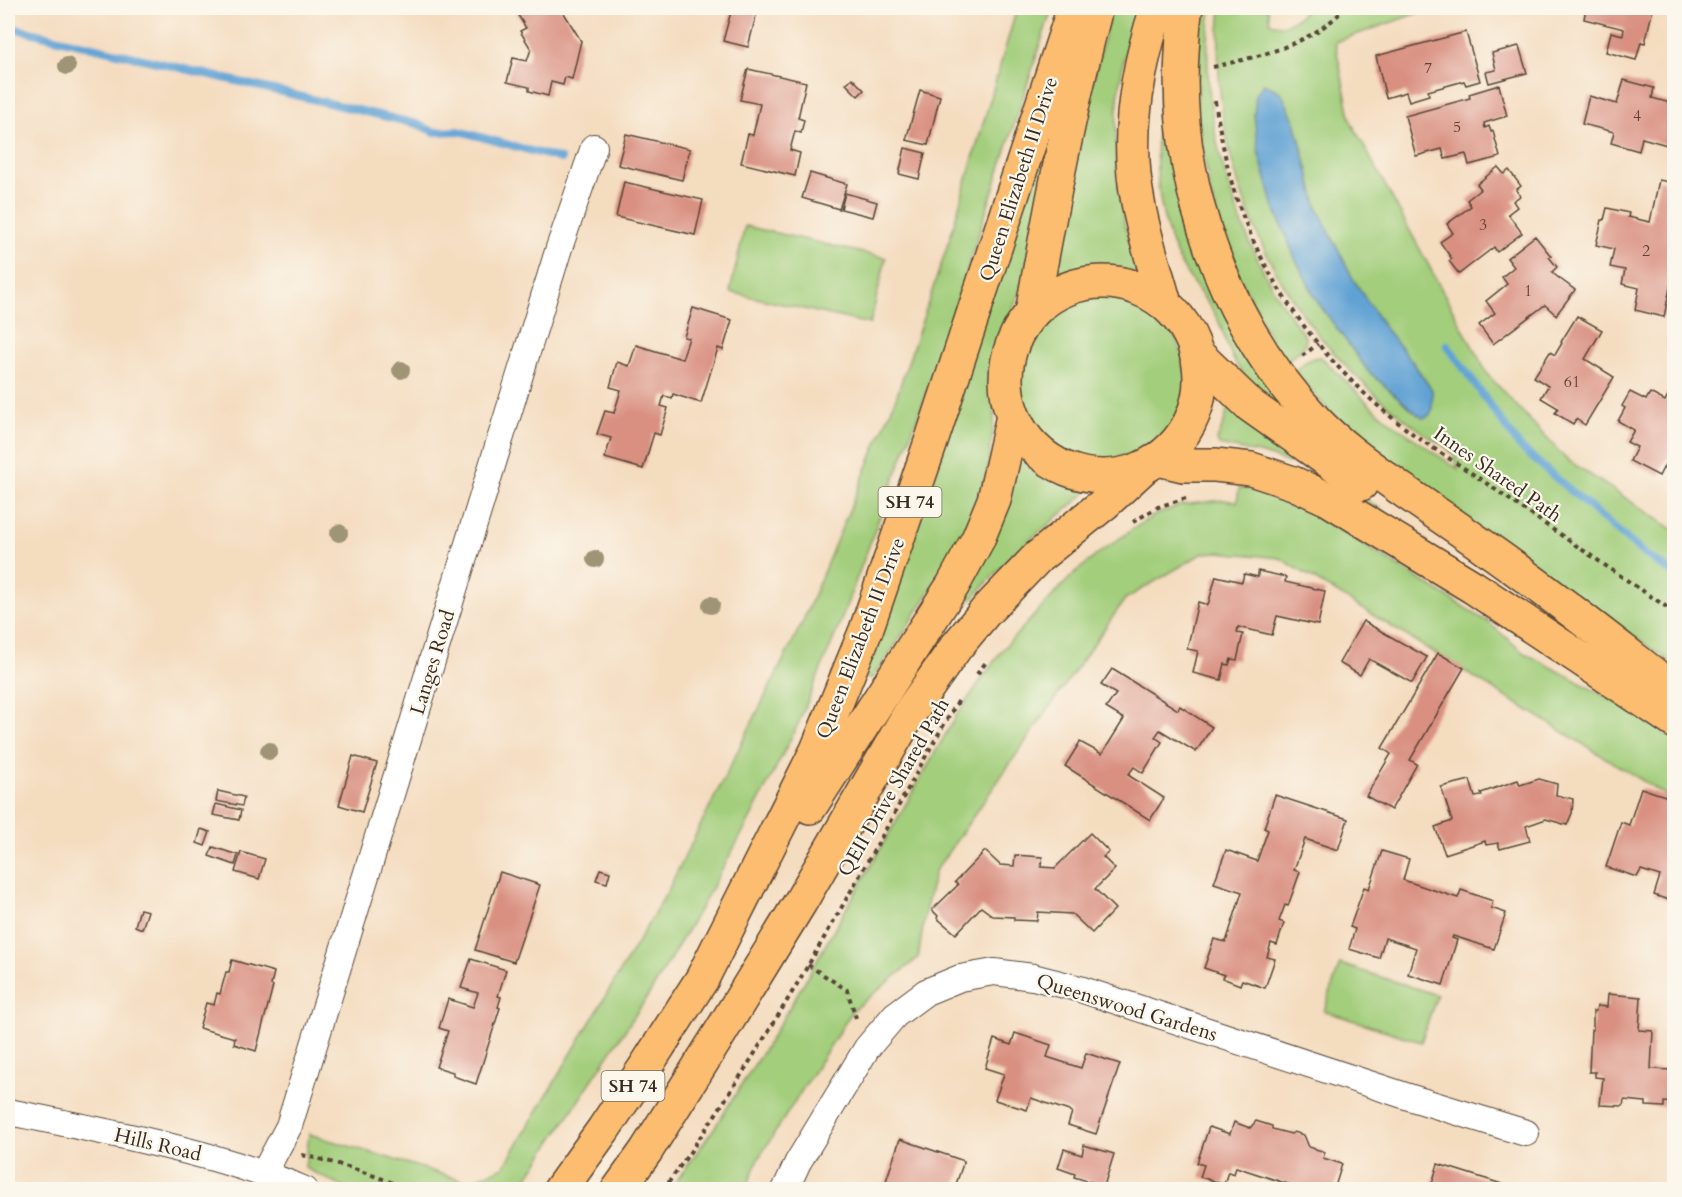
<svg xmlns="http://www.w3.org/2000/svg" width="1682" height="1197" viewBox="0 0 1682 1197" font-family="Cardo,serif">
	<style>
		.green { fill: #a3ce7b; stroke: #6f7c4c; stroke-width: 1.5; fill-rule: evenodd }
		.water { fill: #60a2d4; stroke: #4e6679; stroke-width: 1.5 }
		.lines { fill: none; stroke-linecap: round; stroke-linejoin: round }
		.stream { stroke: #60a2d4; stroke-width: 8 }
		.building { fill: #d99081 }
		.minor-casing { stroke: #574536; stroke-width: 28 }
		.trunk-casing { stroke: #574536; stroke-width: 36 }
		.path { stroke: #574536; stroke-width: 4; stroke-dasharray: 4.5 4.5; stroke-linecap: butt }
		.minor { stroke: #fff; stroke-width: 26 }
		.trunk { stroke: #fcbd6f; stroke-width: 33 }
		.tree { fill: #9f9576 }
		.labels { text-anchor: middle; stroke-width: 4.5; stroke-linejoin: round; paint-order: stroke }
		.number-label { font-size: 16px; fill: #624437 }
		.shield { fill: #fbf7ec; stroke: #75685c; stroke-width: 1.5 }
		.shield-label { font-size: 18px; font-weight: bold; fill: #3b2a1e }
		.street-label { font-size: 20px; fill: #3b2a1e; stroke: #fbf7ec }
	</style>
	<rect width="100%" height="100%" fill="#fbf7ec"/>
	<filter id="ink" filterUnits="userSpaceOnUse"><feTurbulence type="fractalNoise" baseFrequency=".0167" numOctaves="2"/><feDisplacementMap in="SourceGraphic" scale="12" xChannelSelector="R" yChannelSelector="G"/><feConvolveMatrix kernelMatrix="1 2 1 2 8 2 1 2 1" color-interpolation-filters="sRGB"/></filter>
	<filter id="wash" filterUnits="userSpaceOnUse"><feTurbulence type="fractalNoise" baseFrequency=".008" numOctaves="4" result="noise"/><feDisplacementMap in="SourceGraphic" scale="24" xChannelSelector="R" yChannelSelector="G"/><feGaussianBlur stdDeviation="1.35" result="paint"/><feColorMatrix in="noise" values="0 0 0 0 0 0 0 0 0 0 0 0 0 0 0 0 0 1.4 0 .05"/><feComposite in="paint" operator="in"/></filter>
	<g filter="url(#wash)">
		<rect width="100%" height="100%" fill="#f4dcbf"/>
		<g class="green">
			<polygon points="1017,8 1052,8 931,381 838,628 799,722 749,821 701,907 653,988 520,1189 347,1189 305,1168 309,1134 468,1182 504,1167 665,896 803,621 896,398 948,244"/>
			<path d="M1111,8H1137C1110,96 1107,187 1139,274C1108,266 1094,265 1064,276L1055,271L1066,193Z"/>
			<path d="M1201,8H1211C1197,108 1228,210 1277,296C1286,311 1296,324 1306,338C1306,349 1294,355 1286,361L1273,343L1230,259L1210,193L1197,111L1200,16Z"/>
			<path d="M1221,8H1268L1270,23L1284,26L1300,16L1306,8H1432L1335,42L1351,122L1488,375L1566,459L1674,530V664L1423,491L1340,424L1294,371C1302,365 1311,356 1321,357L1372,407L1393,424L1458,469C1456,464 1455,456 1451,452C1447,446 1432,439 1425,434C1403,418 1381,401 1362,382C1261,287 1206,146 1221,8ZM1295,122L1318,209L1353,279L1384,327L1411,360L1432,390L1417,414L1368,371L1317,301L1295,258L1274,207L1259,154Z"/>
			<path d="M1169,45L1172,121L1298,417C1272,404 1244,382 1232,356C1226,344 1223,330 1217,318C1206,298 1189,281 1179,260C1147,195 1154,114 1169,45Z"/>
			<polygon points="1061,84 1024,279 1000,343 996,362 994,421 988,468 964,538 887,658 871,679 862,677"/>
			<polygon points="745,226 886,258 870,324 730,292"/>
			<circle cx="1103" cy="379" r="83"/>
			<polygon points="1229,406 1272,434 1428,542 1314,472 1263,454 1219,445 1217,440 1223,425"/>
			<path d="M1022,453C1041,471 1060,482 1086,487L1087,492L1013,554L953,620L945,615L1020,454Z"/>
			<polygon points="1239,488 1254,490 1281,499 1321,518 1488,622 1523,652 1634,712 1674,739 1674,800 1280,558 1219,552 1203,553 1125,599 935,871 926,908 918,958 853,1010 758,1159 746,1189 670,1190 715,1127 775,1032 805,981 956,716 1002,650 1060,588 1076,572 1103,550 1136,527 1153,516 1181,505 1224,500 1237,502"/>
			<polygon points="1340,964 1437,995 1421,1042 1324,1011"/>
		</g>
		<polygon class="water" points="1264,84 1281,92 1295,122 1318,209 1353,279 1384,327 1411,360 1432,390 1432,410 1429,416 1423,418 1417,414 1368,371 1317,301 1295,258 1274,207 1259,154 1254,116 1256,94"/>
		<g class="lines">
			<g class="stream">
				<polyline points="8,27 417,124 434,132 459,131 561,159"/>
				<polyline points="1447,345 1520,447 1643,553 1674,574"/>
			</g>
		</g>
		<g id="blocks">
			<g class="building">
				<polygon points="524,8 561,8 581,41 572,79 565,77 563,85 551,82 548,96 529,91 529,87 507,82 513,58 527,61 531,49 520,31 526,28 516,12"/>
				<polygon points="732,8 758,8 748,47 723,41"/>
				<polygon points="1586,8 1653,8 1645,43 1641,42 1636,60 1606,52 1611,32 1623,35 1624,29 1584,19"/>
				<polygon points="1466,32 1480,81 1466,85 1464,81 1428,91 1429,95 1409,101 1406,92 1386,98 1376,56"/>
				<polygon points="1519,46 1527,73 1489,83 1486,72 1496,70 1492,53"/>
				<polygon points="748,69 806,82 798,118 804,120 801,133 795,131 790,150 800,153 795,176 741,163 748,134 753,135 760,104 740,100"/>
				<polygon points="852,78 864,90 858,96 846,84"/>
				<polygon points="1624,80 1654,88 1652,98 1674,104 1674,147 1642,138 1639,151 1611,143 1614,132 1582,124 1589,96 1617,104"/>
				<polygon points="1499,85 1507,116 1484,123 1485,128 1489,126 1491,132 1493,131 1500,157 1469,165 1466,154 1445,159 1442,149 1416,156 1405,116 1470,98 1469,94"/>
				<polygon points="920,90 940,96 928,145 906,140"/>
				<polygon points="626,134 690,149 682,180 618,165"/>
				<polygon points="905,148 925,153 919,179 899,174"/>
				<polygon points="1498,167 1504,174 1509,170 1521,186 1516,190 1520,196 1513,201 1517,207 1508,214 1522,233 1497,252 1494,247 1459,274 1449,261 1452,259 1440,242 1453,233 1447,224 1471,206 1467,200 1481,189 1477,184"/>
				<polygon points="810,173 847,184 839,209 802,198"/>
				<polygon points="1659,180 1674,183 1674,268 1664,317 1635,310 1639,288 1622,284 1625,270 1610,267 1614,249 1596,245 1602,220 1604,220 1607,208 1629,213 1628,217 1650,222"/>
				<polygon points="624,182 703,200 695,235 616,217"/>
				<polygon points="845,193 877,202 873,217 841,209"/>
				<polygon points="1535,236 1551,256 1549,257 1557,267 1552,272 1555,275 1575,290 1556,315 1545,305 1493,344 1479,325 1495,313 1486,301 1507,284 1502,277 1514,267 1507,258"/>
				<polygon points="693,308 732,320 723,350 718,348 701,403 673,394 672,398 664,396 661,406 668,408 660,435 654,433 643,469 605,458 611,438 597,434 605,411 614,413 621,390 610,387 617,362 629,366 636,345 682,359 689,338 684,337"/>
				<polygon points="1577,316 1602,330 1585,359 1614,377 1585,425 1576,419 1573,424 1555,413 1558,408 1541,398 1548,386 1534,377 1550,352 1555,355 1562,343 1561,342"/>
				<polygon points="1674,383 1674,447 1659,476 1630,461 1637,447 1627,442 1634,430 1618,421 1625,408 1622,406 1630,392 1646,400 1650,393 1665,401"/>
				<polygon points="1258,571 1286,577 1285,582 1325,591 1318,625 1277,616 1272,635 1238,627 1237,633 1243,634 1237,660 1231,659 1229,665 1225,664 1221,680 1193,673 1198,651 1187,649 1198,602 1208,605 1216,576 1242,582 1244,574 1258,577"/>
				<polygon points="1363,621 1427,657 1412,683 1369,659 1360,675 1339,663"/>
				<polygon points="1438,653 1464,668 1410,760 1417,764 1391,810 1366,796 1391,754 1382,748"/>
				<polygon points="1112,669 1178,710 1180,706 1212,727 1196,752 1160,730 1155,737 1162,742 1143,773 1134,767 1128,775 1164,798 1150,820 1065,766 1080,742 1102,754 1124,719 1106,708 1116,694 1101,685"/>
				<polygon points="353,756 377,763 362,812 339,805"/>
				<polygon points="1539,779 1557,784 1556,795 1573,799 1572,813 1567,825 1546,819 1526,826 1530,841 1500,849 1498,843 1486,845 1485,841 1445,854 1435,827 1452,821 1441,787 1470,780 1475,797 1482,796 1481,793 1518,780 1520,785"/>
				<polygon points="1641,788 1674,799 1668,825 1674,827 1674,902 1654,895 1660,876 1641,870 1637,877 1606,867 1621,822 1629,825"/>
				<polygon points="218,791 244,797 242,806 216,801"/>
				<polygon points="1275,795 1348,819 1338,850 1305,839 1294,870 1300,872 1288,906 1285,905 1279,921 1284,923 1277,945 1271,943 1267,957 1275,959 1265,988 1242,980 1240,985 1222,978 1224,975 1204,968 1214,939 1226,942 1242,892 1214,883 1226,850 1257,861 1268,830 1264,828"/>
				<polygon points="216,804 241,810 239,820 213,815"/>
				<polygon points="201,829 210,832 205,846 197,843"/>
				<polygon points="1090,833 1109,852 1103,857 1115,869 1095,889 1115,909 1092,933 1072,914 1038,912 1037,921 1014,920 1014,917 993,916 981,907 956,934 937,918 938,916 932,910 958,885 955,882 985,851 1000,865 1014,866 1015,855 1042,857 1041,867 1055,868"/>
				<polygon points="213,847 238,855 235,865 209,856"/>
				<polygon points="1382,851 1409,859 1403,880 1458,898 1461,890 1493,901 1491,908 1506,913 1494,949 1453,936 1452,938 1457,940 1443,985 1408,974 1416,948 1385,938 1379,958 1349,949 1355,929 1350,927 1364,887 1369,889"/>
				<polygon points="241,852 265,859 259,879 235,872"/>
				<polygon points="600,869 610,872 607,883 596,880"/>
				<polygon points="500,872 540,885 514,962 475,950"/>
				<polygon points="140,909 148,911 142,929 135,926"/>
				<polygon points="471,959 506,970 498,996 501,997 498,1007 500,1008 476,1084 453,1076 453,1072 436,1067 448,1031 439,1028 448,999 473,1007 478,993 461,988"/>
				<polygon points="232,960 274,972 271,985 273,986 256,1051 234,1044 235,1038 199,1028 206,1003 214,1005 217,993 220,994 226,972 229,972"/>
				<polygon points="1608,994 1641,997 1639,1030 1653,1031 1651,1069 1674,1070 1674,1103 1664,1102 1664,1107 1646,1106 1646,1102 1624,1100 1623,1106 1600,1105 1603,1078 1595,1077 1595,1072 1589,1072 1591,1030 1593,1030 1593,1011 1596,1011 1597,1006 1607,1007"/>
				<polygon points="1015,1033 1051,1045 1047,1057 1081,1068 1086,1053 1120,1064 1096,1134 1068,1125 1072,1112 1031,1098 1027,1110 995,1100 1004,1074 985,1068 994,1039 1011,1045"/>
				<polygon points="1256,1121 1272,1126 1272,1129 1291,1134 1294,1132 1304,1135 1309,1147 1325,1152 1323,1158 1342,1164 1334,1190 1306,1190 1236,1167 1234,1174 1228,1172 1224,1184 1200,1177 1204,1165 1197,1163 1209,1127 1230,1134 1234,1122 1250,1128"/>
				<polygon points="900,1139 964,1161 954,1190 878,1190 881,1183 885,1184"/>
				<polygon points="1084,1145 1114,1154 1104,1186 1074,1177 1075,1174 1058,1168 1064,1149 1082,1155"/>
				<polygon points="1438,1164 1505,1185 1508,1190 1430,1190"/>
			</g>
		</g>
	</g>
	<g filter="url(#ink)">
		<use href="#blocks" fill-opacity="0" stroke="#574536" stroke-width="1.5"/>
		<g class="lines">
			<defs>
				<g id="minor">
					<path d="M8,1112C47,1119 86,1128 125,1136C186,1150 247,1165 305,1190"/>
					<polyline points="264,1173 289,1126 559,248 594,147"/>
					<polyline points="785,1190 798,1162 867,1048 895,1015 926,992 960,978 994,972 1033,977 1080,989 1412,1098 1526,1133"/>
				</g>
				<g id="trunk">
					<path d="M1157,8C1137,69 1125,137 1138,202C1144,237 1156,270 1165,304"/>
					<path d="M1186,8C1183,22 1183,38 1182,53C1174,185 1225,325 1316,421C1341,447 1372,468 1401,489C1430,509 1458,528 1486,548C1551,593 1612,642 1674,690"/>
					<circle cx="1103" cy="379" r="97"/>
					<path d="M1032,313C1050,210 1070,108 1096,8"/>
					<polyline points="1196,353 1251,406 1361,484"/>
					<polyline points="1158,459 1183,465 1215,465 1251,469 1293,483 1328,499 1473,587 1674,721"/>
					<polyline points="810,807 953,585 978,539 994,500 1013,416"/>
					<polyline points="560,1190 603,1130 644,1069 702,979 817,750 866,630 932,439 1074,8"/>
					<polyline points="618,1190 646,1151 717,1038 801,901 911,711 956,647 986,611 1038,557 1105,503 1144,467"/>
				</g>
			</defs>
			<use href="#minor" class="minor-casing"/>
			<use href="#trunk" class="trunk-casing"/>
			<g class="path">
				<path d="M1213,67C1260,56 1311,45 1345,8"/>
				<path d="M1215,101C1220,133 1226,164 1235,194C1265,286 1325,365 1400,424C1426,445 1456,462 1483,481C1546,525 1610,569 1674,612"/>
				<polyline points="1302,356 1318,344"/>
				<polyline points="1133,522 1158,507 1186,498"/>
				<polyline points="977,674 987,661"/>
				<polyline points="808,965 847,990 856,1018"/>
				<path d="M302,1155C339,1163 375,1175 410,1190"/>
				<path d="M663,1190C738,1087 803,976 865,866C897,811 925,754 959,700"/>
			</g>
			<use href="#minor" class="minor"/>
			<use href="#trunk" class="trunk"/>
		</g>
		<g class="tree">
			<circle cx="67" cy="66" r="9"/>
			<circle cx="401" cy="370" r="9"/>
			<circle cx="339" cy="533" r="9"/>
			<circle cx="595" cy="559" r="9"/>
			<circle cx="711" cy="605" r="9"/>
			<circle cx="269" cy="751" r="9"/>
		</g>
	</g>
	<g class="labels">
		<g class="number-label">
			<text x="1428" y="73">7</text>
			<text x="1637" y="121">4</text>
			<text x="1457" y="132">5</text>
			<text x="1483" y="230">3</text>
			<text x="1646" y="256">2</text>
			<text x="1528" y="296">1</text>
			<text x="1572" y="387">61</text>
		</g>
		<g class="shield">
			<rect x="878.5" y="487" width="63" height="30" rx="4.5"/>
			<rect x="601.5" y="1071" width="63" height="30" rx="4.5"/>
		</g>
		<g class="shield-label">
			<text x="910" y="508">SH 74</text>
			<text x="633" y="1092">SH 74</text>
		</g>
		<g class="street-label">
			<text transform="translate(1018 179) rotate(-72)" y="7">Queen Elizabeth II Drive</text>
			<text transform="translate(1498 474) rotate(35)" y="7">Innes Shared Path</text>
			<text transform="translate(860 638) rotate(-69)" y="7">Queen Elizabeth II Drive</text>
			<text transform="translate(432 662) rotate(-73)" y="7">Langes Road</text>
			<text transform="translate(893 787) rotate(-60)" y="7">QEII Drive Shared Path</text>
			<text transform="translate(1127 1007) rotate(17)" y="7">Queenswood Gardens</text>
			<text transform="translate(158 1144) rotate(13)" y="7">Hills Road</text>
		</g>
	</g>
	<rect width="1682" height="1197" fill="none" stroke="#fbf7ec" stroke-width="30"/>
</svg>
